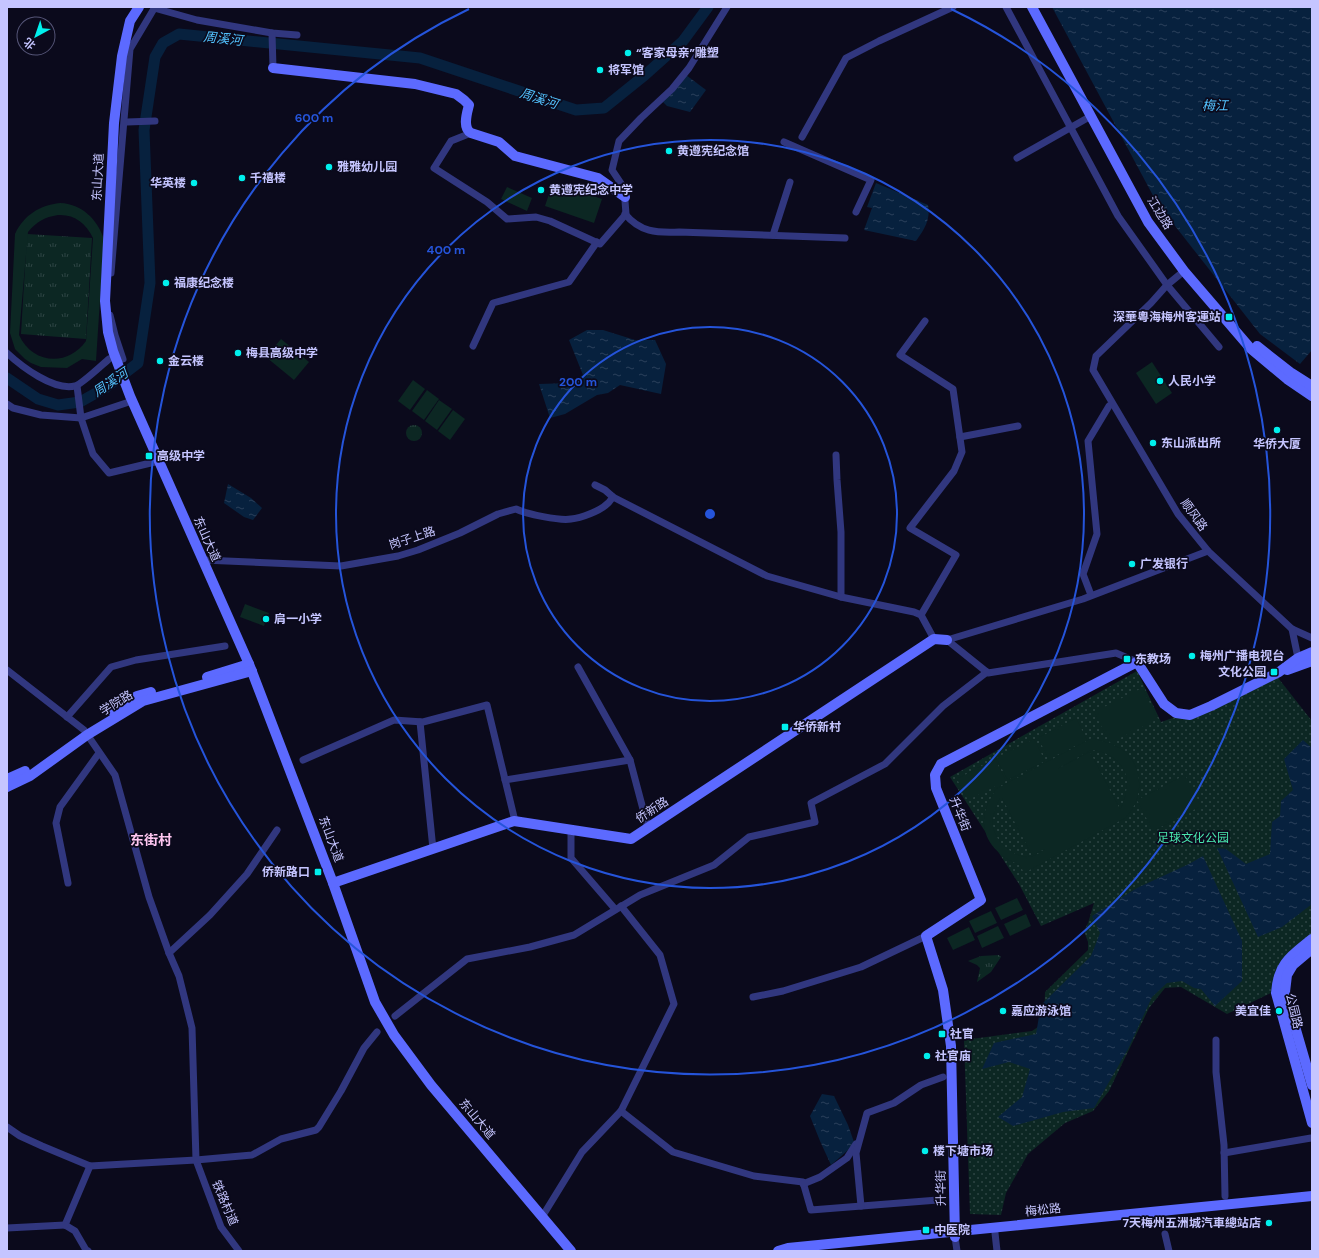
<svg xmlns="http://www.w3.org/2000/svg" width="1319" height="1258" viewBox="0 0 1319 1258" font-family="'DM Sans','Noto Sans SC',sans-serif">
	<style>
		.grass { fill: url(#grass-tufts) }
		.park { fill: url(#park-dots) }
		.pitch { fill: #0c2723; fill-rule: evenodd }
		.water { fill: url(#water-ripples) }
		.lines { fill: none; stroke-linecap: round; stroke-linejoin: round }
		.river { stroke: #07213e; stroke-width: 11 }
		.street { stroke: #31377f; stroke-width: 7 }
		.secondary { stroke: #5c6aff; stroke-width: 10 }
		.ring { fill: none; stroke: #2554da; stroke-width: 2 }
		.poi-dot { fill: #00f0ed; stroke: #0b0a1c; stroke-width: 1.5 }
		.labels { text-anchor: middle; stroke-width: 3.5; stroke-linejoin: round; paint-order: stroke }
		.poi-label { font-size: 12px; font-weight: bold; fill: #c5c5ff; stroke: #0b0a1c; text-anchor: start }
		.street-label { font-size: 12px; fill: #c5c5ff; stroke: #0b0a1c }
		.park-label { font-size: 12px; fill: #49e7ae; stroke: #0b0a1c }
		.water-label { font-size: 13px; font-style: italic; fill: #53c3ff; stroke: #0b0a1c }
		.quarter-label { font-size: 14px; font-weight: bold; fill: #ffc7f1; stroke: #0b0a1c }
		.centre { fill: #2554da; stroke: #0b0a1c; stroke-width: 2 }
		.ring-label { font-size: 12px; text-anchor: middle; font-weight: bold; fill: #2554da; stroke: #0b0a1c; stroke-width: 3.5; stroke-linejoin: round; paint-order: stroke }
	</style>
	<defs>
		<pattern id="grass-tufts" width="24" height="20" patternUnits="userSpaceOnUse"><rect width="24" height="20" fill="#0c2723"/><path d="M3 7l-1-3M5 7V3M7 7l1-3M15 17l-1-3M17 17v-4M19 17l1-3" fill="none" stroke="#2e4544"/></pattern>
		<pattern id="park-dots" width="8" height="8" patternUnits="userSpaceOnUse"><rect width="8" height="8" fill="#0c2723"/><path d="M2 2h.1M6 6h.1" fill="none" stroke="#2e4544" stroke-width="1.8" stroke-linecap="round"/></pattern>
		<pattern id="water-ripples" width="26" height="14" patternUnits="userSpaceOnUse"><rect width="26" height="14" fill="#07213e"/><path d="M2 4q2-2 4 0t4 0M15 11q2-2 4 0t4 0" fill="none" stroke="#2a405b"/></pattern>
	</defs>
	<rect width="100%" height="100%" fill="#0b0a1c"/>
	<g class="grass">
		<polygon points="27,234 92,238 86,339 21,334"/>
		<circle cx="414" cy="433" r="8"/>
		<polygon points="999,955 1001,957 991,972 977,982 980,968 977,965 968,961 981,956"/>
	</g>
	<polygon class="park" points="1137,671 1161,722 1205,707 1275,674 1312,721 1312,941 1273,992 1227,1014 1181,987 1165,988 1149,1008 1109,1091 1093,1111 1065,1123 1028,1154 1006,1193 1001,1215 970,1214 964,1040 1032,1031 1044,1023 1045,992 1088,950 1088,942 1084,931 1088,923 1094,903 1041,926 1019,884 950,777"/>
	<g class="pitch">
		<polygon points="553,182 602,199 594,223 545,206"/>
		<polygon points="507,187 532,198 527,211 501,199"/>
		<path d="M60,203C82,204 97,219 104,239L96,361L82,359L67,368L41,367L31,363L25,359L15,349L10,333L15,234C24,215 40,205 60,203ZM58,215C74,214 86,223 93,238L86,341C68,367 32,364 19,335L28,232C36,222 45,217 58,215Z"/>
		<polygon points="281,339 309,362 294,380 266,357"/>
		<polygon points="1152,362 1172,393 1156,404 1136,373"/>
		<polygon points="413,380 425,389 410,410 398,401"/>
		<polygon points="427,390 439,399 424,420 412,411"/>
		<polygon points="439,400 452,409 437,430 425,421"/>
		<polygon points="453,410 465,419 450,440 438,431"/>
		<polygon points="245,604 269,613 264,626 240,617"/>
		<polygon points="1142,688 1158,719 1110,743 1094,712"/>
		<polygon points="1076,718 1087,740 1049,759 1038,738"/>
		<path d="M1092,738C1101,741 1113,743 1121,749C1144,764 1145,799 1125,818L1024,873L1020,865C998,857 979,838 985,812C987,804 992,796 996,789ZM1091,750C1109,751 1127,764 1127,783C1127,792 1124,800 1121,808L1120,809L1090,752L1057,769ZM1000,798H1002L1032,855L1045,849C1041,852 1034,857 1028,857C1013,857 994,841 993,825C992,816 996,807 1000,798Z"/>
		<polygon points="1034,739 1045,761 1008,780 996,758"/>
		<polygon points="995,759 1006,781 968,800 957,779"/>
		<polygon points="1185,775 1201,806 1153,831 1137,800"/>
		<polygon points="1017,898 1023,910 1001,920 995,908"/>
		<polygon points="991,911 997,923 975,933 969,921"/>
		<polygon points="1026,914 1031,926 1010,936 1004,924"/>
		<polygon points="998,926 1004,938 982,948 977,936"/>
		<polygon points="969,927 975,940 953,950 947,938"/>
	</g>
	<g class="water">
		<polygon points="1052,7 1312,7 1312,350 1300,364 1260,334 1157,203"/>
		<polygon points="686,75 706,90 690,112 667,106 663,102"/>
		<path d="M876,183L928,205C931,219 924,230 916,241L864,230L872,208L867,207Z"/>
		<polygon points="587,330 603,330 635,340 655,340 666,364 661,394 620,385 608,393 597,395 565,414 550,418 539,384 570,383 583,375 569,340"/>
		<polygon points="228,484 251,498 262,508 253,520 244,517 224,503"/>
		<polygon points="1303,740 1312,748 1312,904 1282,927 1258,937 1217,848 1226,849 1246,864 1270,854 1272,822 1280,816 1281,801 1293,790 1284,759"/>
		<polygon points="1203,856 1242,941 1242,981 1215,1006 1201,989 1194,988 1182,981 1167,983 1152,997 1128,1049 1094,1108 1063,1112 1013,1126 998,1117 1022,1097 1030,1069 1009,1062 982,1069 994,1043 1036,1034 1041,1005 1091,956 1100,933 1092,916 1137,888 1189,864"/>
		<polygon points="822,1094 834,1096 848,1125 854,1142 847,1151 831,1165 820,1141 810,1116"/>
	</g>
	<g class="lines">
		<polyline class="river" points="7,378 38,399 58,405 80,402 105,388 138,363 150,283 144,130 155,57 163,43 179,34 420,58 576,110 604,108 645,75 683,41 708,7"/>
		<g class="street">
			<polyline points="1006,7 1118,216 1167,285 1219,347"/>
			<polyline points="154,8 197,20 272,33 297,35"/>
			<polyline points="272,33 273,68"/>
			<polyline points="127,122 155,121"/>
			<polyline points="471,133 451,141 434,168 487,202 507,219 536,217 550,221 600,244 626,214 624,188 612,170 619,141 641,118 672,89 689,68 727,7"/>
			<polyline points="802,137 846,58 879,41 953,7"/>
			<polyline points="784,142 871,180 856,212"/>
			<polyline points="1017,158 1091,116"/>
			<path d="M625,214C640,232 656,233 679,232L845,238"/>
			<polyline points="773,235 790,182"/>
			<polyline points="1184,271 1167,285 1151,303 1096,356 1093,370 1178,514 1208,551 1292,629 1312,638"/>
			<polyline points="111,273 130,49 155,7"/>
			<polyline points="110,315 115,335 123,359"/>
			<polyline points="473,346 493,303 569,282 597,242"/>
			<path d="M7,353C22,367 54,391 75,386C81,385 103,364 109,359"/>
			<polyline points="77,386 81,418 93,454 109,473 159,461"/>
			<polyline points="7,404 13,408 41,415 81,418 132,401"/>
			<polyline points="960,437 1018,426"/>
			<polyline points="836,455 837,480 841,532 841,597"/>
			<polyline points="595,485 605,490 613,497 767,576 841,597 914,612 921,615 934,639"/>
			<path d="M203,560L341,566L398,556L418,550L460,533L498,514L516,509C526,514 560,521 571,519C581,518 600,511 607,504C610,502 611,499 613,497"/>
			<polyline points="1091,595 1083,574 1097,534 1088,441 1109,406"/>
			<polyline points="921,615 956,555 910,528 954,471 962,452 953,389 900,355 925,321"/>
			<polyline points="1292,629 1298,658"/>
			<polyline points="1137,662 1116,653 988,673 947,640 1083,599 1208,551"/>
			<polyline points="578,667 630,760 648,828"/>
			<polyline points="7,670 84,730 115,775 149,897 169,953 179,976 192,1028 196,1160 221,1227 239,1251"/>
			<polyline points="67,717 111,667 136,660 225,646"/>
			<polyline points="420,722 433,849"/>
			<polyline points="303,760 394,720 423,722 487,705 515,821"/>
			<polyline points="505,780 630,760"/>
			<polyline points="571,830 571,858 615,909"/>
			<polyline points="68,883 56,823 60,807 99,753"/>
			<polyline points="169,953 210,915 247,874 277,830"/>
			<polyline points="753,997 783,991 861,967 926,936"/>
			<polyline points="395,1016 467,959 530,947 574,935 640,895 714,865 749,837 815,822 811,803 885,764 943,706 987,672"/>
			<polyline points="1216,1040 1216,1072 1224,1145 1225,1196"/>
			<polyline points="621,1111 673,1152 754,1176 803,1182 811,1210 938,1200"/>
			<polyline points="7,1127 20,1136 42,1146 90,1166 196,1160 252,1155 281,1139 316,1130 319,1127 341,1091 364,1048 377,1032"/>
			<polyline points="1224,1153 1311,1138"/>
			<polyline points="803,1184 820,1177 847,1158 856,1144"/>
			<polyline points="861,1206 856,1153 867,1113 894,1103 921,1085 943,1077"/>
			<polyline points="542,1217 582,1152 621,1111 674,1004 660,955 621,906"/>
			<polyline points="65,1225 90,1166"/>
			<polyline points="65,1225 75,1231 86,1250 88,1251"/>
			<polyline points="7,1228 65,1225"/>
			<polyline points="995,1233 997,1251"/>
			<polyline points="1165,1234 1169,1251"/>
			<polyline points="955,1237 957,1251"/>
		</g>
		<g class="secondary">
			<polyline points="139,7 130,21 122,56 114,123 105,301 108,332 113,351 130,396 249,664 333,883 375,1002 394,1035 431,1085 571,1251"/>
			<polyline points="1032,7 1148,222 1184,271 1251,349 1287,379 1312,396"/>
			<path d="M273,68L415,84L456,94L464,100L469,105C467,113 462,128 471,133L499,142L515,156L598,178L625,197"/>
			<polyline points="1257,346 1290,372 1312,386"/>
			<polyline points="1287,670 1312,661"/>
			<polyline points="207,677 249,664"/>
			<polyline points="112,711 137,696 151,692"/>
			<polyline points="7,779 25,771"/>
			<polyline points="7,787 30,776 87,735 143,701 252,671"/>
			<polyline points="333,883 514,821 631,839 934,639 947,640"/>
			<path d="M1312,939C1291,956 1278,963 1276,993L1312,1123"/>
			<polyline points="1312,949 1293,965 1287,975 1285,992 1312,1085"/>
			<polyline points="955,1237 951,1046 943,990 926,936 981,900 936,788 935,775 941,764 1137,662 1164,704 1176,713 1190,715 1211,706 1279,672 1298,658 1312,652"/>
			<polyline points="778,1251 788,1248 1312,1196"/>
		</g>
	</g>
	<g class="ring">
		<circle cx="710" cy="514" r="187"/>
		<circle cx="710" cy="514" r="374"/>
		<path d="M951 9A560 560 0 1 1 469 9"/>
	</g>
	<g class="poi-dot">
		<circle cx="628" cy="53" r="4"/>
		<circle cx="600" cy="70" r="4"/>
		<circle cx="669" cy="151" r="4"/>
		<circle cx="329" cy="167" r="4"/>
		<circle cx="242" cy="178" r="4"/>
		<circle cx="194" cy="183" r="4"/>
		<circle cx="541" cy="190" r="4"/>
		<circle cx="166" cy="283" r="4"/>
		<rect x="1225" y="313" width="8" height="8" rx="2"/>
		<circle cx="238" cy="353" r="4"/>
		<circle cx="160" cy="361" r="4"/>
		<circle cx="1160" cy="381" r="4"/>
		<circle cx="1277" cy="430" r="4"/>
		<circle cx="1153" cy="443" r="4"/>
		<rect x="145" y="452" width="8" height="8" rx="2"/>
		<circle cx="1132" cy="564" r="4"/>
		<circle cx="266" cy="619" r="4"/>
		<circle cx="1192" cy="656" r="4"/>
		<rect x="1123" y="655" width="8" height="8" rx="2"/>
		<rect x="1270" y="668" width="8" height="8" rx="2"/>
		<rect x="781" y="723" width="8" height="8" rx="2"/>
		<rect x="314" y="868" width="8" height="8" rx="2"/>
		<circle cx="1003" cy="1011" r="4"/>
		<circle cx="1279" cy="1011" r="4"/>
		<rect x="938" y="1030" width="8" height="8" rx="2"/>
		<circle cx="927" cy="1056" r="4"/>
		<circle cx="925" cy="1151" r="4"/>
		<circle cx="1269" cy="1223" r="4"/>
		<rect x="922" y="1226" width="8" height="8" rx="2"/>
	</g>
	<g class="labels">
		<g class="poi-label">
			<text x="636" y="57">“客家母亲”雕塑</text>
			<text x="608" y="74">将军馆</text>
			<text x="677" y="155">黄遵宪纪念馆</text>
			<text x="337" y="171">雅雅幼儿园</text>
			<text x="250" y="182">千禧楼</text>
			<text x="186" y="187" text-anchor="end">华英楼</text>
			<text x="549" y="194">黄遵宪纪念中学</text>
			<text x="174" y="287">福康纪念楼</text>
			<text x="1221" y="321" text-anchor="end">深華粵海梅州客運站</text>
			<text x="246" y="357">梅县高级中学</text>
			<text x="168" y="365">金云楼</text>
			<text x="1168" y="385">人民小学</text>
			<text x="1161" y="447">东山派出所</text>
			<text x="1277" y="448" text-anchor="middle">华侨大厦</text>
			<text x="157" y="460">高级中学</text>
			<text x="1140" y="568">广发银行</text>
			<text x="274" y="623">肩一小学</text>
			<text x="1200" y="660">梅州广播电视台</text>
			<text x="1135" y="663">东教场</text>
			<text x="1266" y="676" text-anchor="end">文化公园</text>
			<text x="793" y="731">华侨新村</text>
			<text x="310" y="876" text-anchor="end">侨新路口</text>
			<text x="1011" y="1015">嘉应游泳馆</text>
			<text x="1271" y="1015" text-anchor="end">美宜佳</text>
			<text x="950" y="1038">社官</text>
			<text x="935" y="1060">社官庙</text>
			<text x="933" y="1155">楼下塘市场</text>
			<text x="1261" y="1227" text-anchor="end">7天梅州五洲城汽車總站店</text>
			<text x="934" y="1234">中医院</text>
		</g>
		<g class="street-label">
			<text transform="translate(98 177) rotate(-87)" y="4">东山大道</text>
			<text transform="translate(1160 213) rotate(58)" y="4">江边路</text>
			<text transform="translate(1194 515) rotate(54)" y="4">顺风路</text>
			<text transform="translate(412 538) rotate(-18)" y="4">岗子上路</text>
			<text transform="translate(207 539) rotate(66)" y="4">东山大道</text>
			<text transform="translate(116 703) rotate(-31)" y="4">学院路</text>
			<text transform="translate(652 810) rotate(-33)" y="4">侨新路</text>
			<text transform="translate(960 814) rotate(68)" y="4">升华街</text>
			<text transform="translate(331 839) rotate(69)" y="4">东山大道</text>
			<text transform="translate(1294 1011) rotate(76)" y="4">公园路</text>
			<text transform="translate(477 1119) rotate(50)" y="4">东山大道</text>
			<text transform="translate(941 1188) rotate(-91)" y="4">升华街</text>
			<text transform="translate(225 1203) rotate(67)" y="4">铁路村道</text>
			<text transform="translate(1043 1210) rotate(-6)" y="4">梅松路</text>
		</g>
		<g class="park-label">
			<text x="1193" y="842">足球文化公园</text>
		</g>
		<g class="water-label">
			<text transform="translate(223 38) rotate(6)" y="5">周溪河</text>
			<text transform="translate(539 98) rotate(18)" y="5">周溪河</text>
			<text x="1215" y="110">梅江</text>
			<text transform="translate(110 382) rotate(-34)" y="5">周溪河</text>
		</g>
		<g class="quarter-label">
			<text x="151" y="845">东街村</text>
		</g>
	</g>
	<circle cx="710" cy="514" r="6" class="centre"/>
	<g class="ring-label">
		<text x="314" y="122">600 m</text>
		<text x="446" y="254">400 m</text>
		<text x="578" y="386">200 m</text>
	</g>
	<rect width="1319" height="1258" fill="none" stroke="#c5c5ff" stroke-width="16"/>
	<g transform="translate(36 36) rotate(220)"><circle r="19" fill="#0b0a1c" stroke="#555577"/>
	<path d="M0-3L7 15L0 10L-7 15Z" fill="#00f0ed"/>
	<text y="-6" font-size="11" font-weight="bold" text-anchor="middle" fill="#c5c5ff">北</text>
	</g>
</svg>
